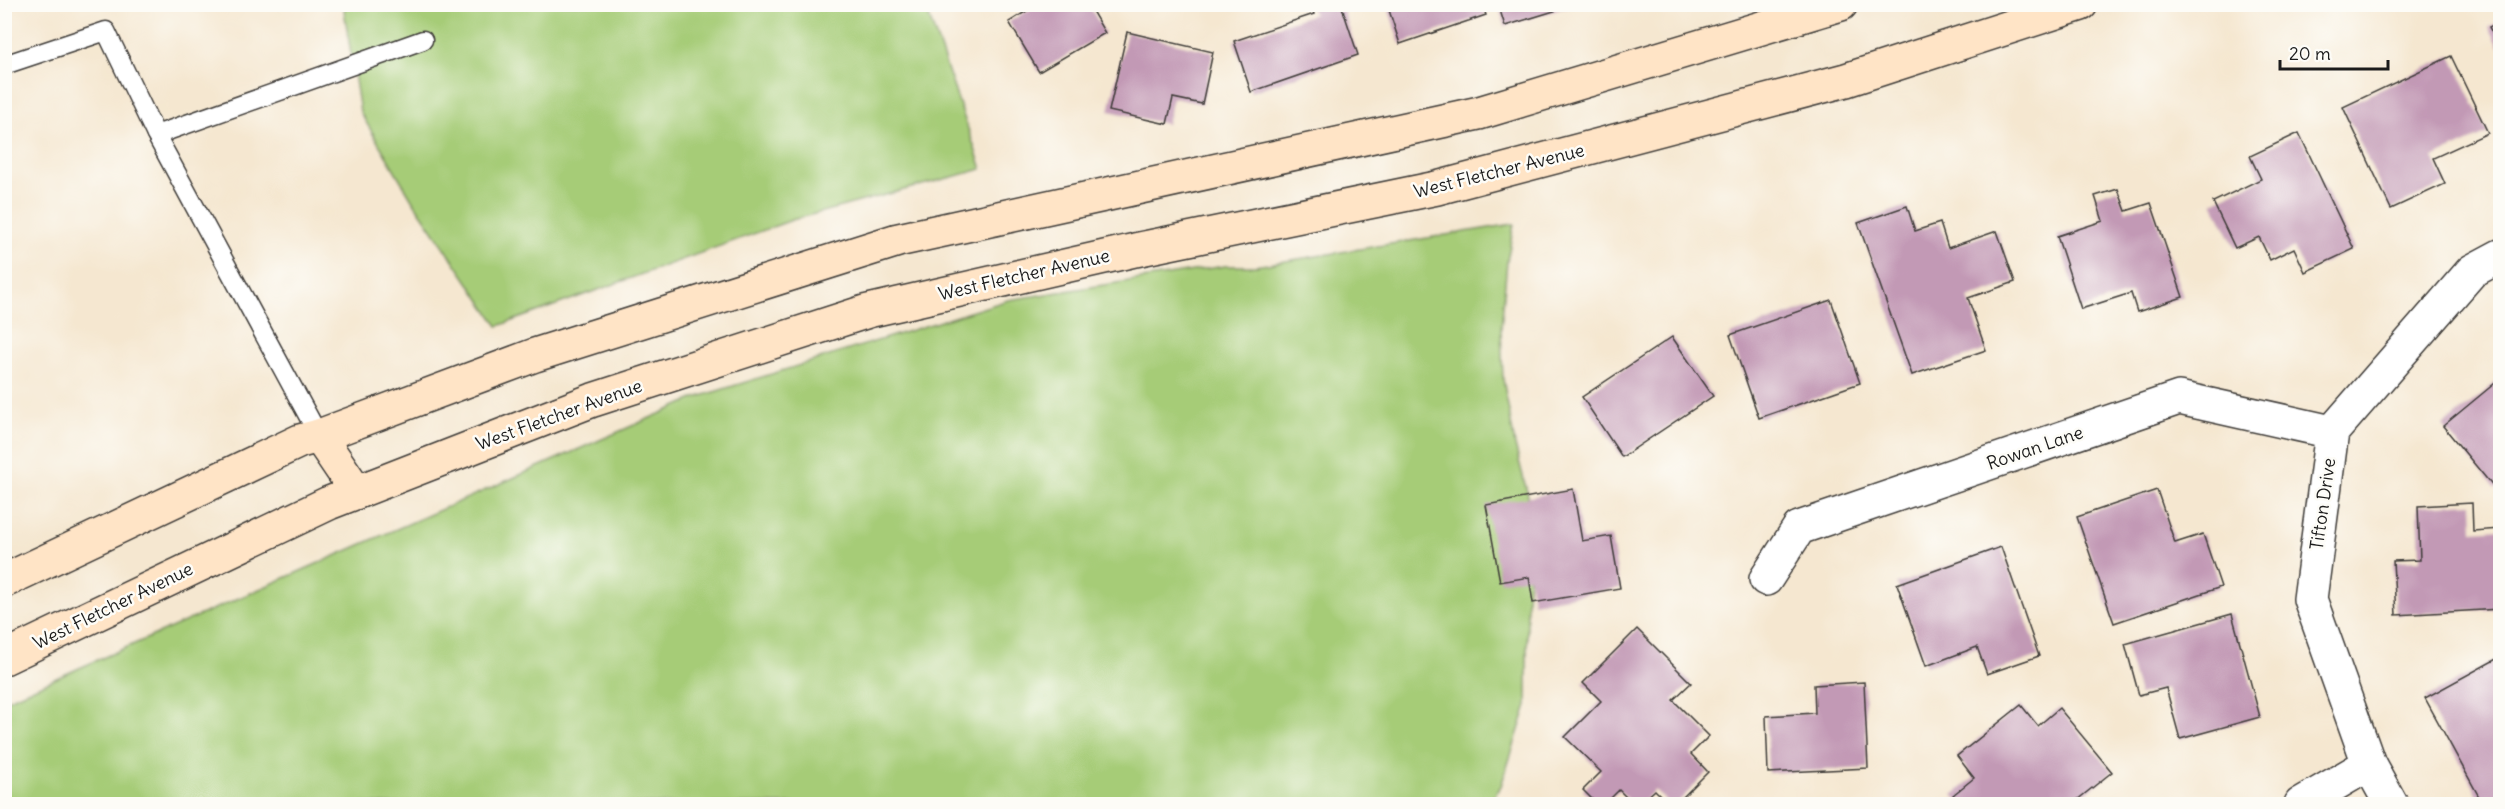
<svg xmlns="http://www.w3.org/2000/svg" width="2505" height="809" viewBox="0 0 2505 809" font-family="Delius,sans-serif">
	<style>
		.green { fill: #a6cc77; stroke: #61744a; stroke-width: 1.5 }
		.building { fill: #c299b5 }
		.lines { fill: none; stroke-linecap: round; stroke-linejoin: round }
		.lane-casing { stroke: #3d3a37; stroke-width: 21 }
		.street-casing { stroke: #3d3a37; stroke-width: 36 }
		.secondary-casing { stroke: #3d3a37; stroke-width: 36 }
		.lane { stroke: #fff; stroke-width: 18 }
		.street { stroke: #fff; stroke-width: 33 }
		.secondary { stroke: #ffe4c6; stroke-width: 33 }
		.labels { text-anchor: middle; stroke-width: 5; stroke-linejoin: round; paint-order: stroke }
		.street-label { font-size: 18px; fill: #1c1c1c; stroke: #fdfcf7 }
	</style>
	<rect width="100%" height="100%" fill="#fdfcf7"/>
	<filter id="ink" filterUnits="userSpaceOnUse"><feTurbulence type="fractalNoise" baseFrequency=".0167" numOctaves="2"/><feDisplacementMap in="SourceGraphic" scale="12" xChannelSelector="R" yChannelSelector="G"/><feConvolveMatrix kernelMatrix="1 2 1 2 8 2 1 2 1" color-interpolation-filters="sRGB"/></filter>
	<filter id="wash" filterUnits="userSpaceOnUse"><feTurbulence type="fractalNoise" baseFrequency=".008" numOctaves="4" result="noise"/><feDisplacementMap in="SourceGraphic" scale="24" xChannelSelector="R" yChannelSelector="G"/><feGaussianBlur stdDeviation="1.35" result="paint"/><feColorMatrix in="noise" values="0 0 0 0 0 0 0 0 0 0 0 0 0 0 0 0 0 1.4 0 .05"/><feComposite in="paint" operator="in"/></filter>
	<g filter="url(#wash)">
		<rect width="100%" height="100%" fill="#f5e7d0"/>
		<g class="green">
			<polygon points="347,4 925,5 982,169 792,220 498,326 413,201 360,112 344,10"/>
			<polygon points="1514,224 1507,261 1501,329 1503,379 1515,445 1535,523 1527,597 1527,705 1501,786 1489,804 5,804 4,701 698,397 1008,300 1225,266 1255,266"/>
		</g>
		<g id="blocks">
			<g class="building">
				<polygon points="1027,4 1088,4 1105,33 1039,72 1009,22 1030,9"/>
				<polygon points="1310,4 1341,4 1358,55 1251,92 1234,41 1314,14"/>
				<polygon points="1387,4 1482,4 1486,15 1400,44"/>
				<polygon points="1498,4 1573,4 1574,5 1505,26"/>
				<polygon points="2500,21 2500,48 2489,27"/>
				<polygon points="1127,32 1213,52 1202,104 1173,98 1167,124 1109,111"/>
				<polygon points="2451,56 2488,133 2433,158 2445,184 2391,209 2343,107"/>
				<polygon points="2299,133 2354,249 2305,272 2294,248 2270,260 2259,237 2235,248 2213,202 2261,179 2250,156"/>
				<polygon points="2118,189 2126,211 2151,203 2183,297 2137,312 2131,293 2081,309 2057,236 2103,221 2095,196"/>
				<polygon points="1907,206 1915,231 1940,223 1948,248 1997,231 2015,282 1968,298 1986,350 1912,375 1858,223"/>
				<polygon points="1831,300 1860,383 1759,418 1730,335"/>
				<polygon points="1672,337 1713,396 1622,457 1582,397"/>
				<polygon points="2500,379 2500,485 2495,489 2443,426"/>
				<polygon points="1573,489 1582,541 1611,536 1620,588 1533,603 1529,577 1500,582 1486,505"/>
				<polygon points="2157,490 2175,543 2203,534 2221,587 2114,623 2077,517"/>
				<polygon points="2472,503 2473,531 2500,529 2500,609 2396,615 2393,561 2420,560 2418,506"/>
				<polygon points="2001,547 2039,656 1987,674 1977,647 1926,666 1897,584"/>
				<polygon points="2232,614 2260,717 2180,739 2166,688 2139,695 2125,644"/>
				<polygon points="1637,629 1691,683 1673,700 1709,736 1691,754 1708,772 1676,804 1669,804 1655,790 1640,804 1633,804 1619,790 1605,804 1597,804 1583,790 1601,772 1565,737 1601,701 1583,683"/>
				<polygon points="2500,657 2500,804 2483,804 2425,698"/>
				<polygon points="1864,682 1868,768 1768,773 1766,716 1815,713 1814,685"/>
				<polygon points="2021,705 2038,726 2059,708 2112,772 2072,804 1961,804 1953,795 1974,778 1957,756"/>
			</g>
		</g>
	</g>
	<g filter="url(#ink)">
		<use href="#blocks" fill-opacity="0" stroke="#3d3a37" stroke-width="1.5"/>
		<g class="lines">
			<defs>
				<g id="lane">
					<polyline points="4,65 106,31 156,135 319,436"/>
					<polyline points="156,135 423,40"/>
				</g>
				<g id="street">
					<polyline points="1766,579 1799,528 2179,398 2332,432"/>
					<polyline points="2301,804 2369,764"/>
					<polyline points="2391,804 2369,764 2310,599 2332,432 2472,271 2500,256"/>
				</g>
				<g id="secondary">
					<polyline points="319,436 357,492"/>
					<polyline points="4,581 300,441 319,436 535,355 898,240 1479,113 1841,4"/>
					<polyline points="4,658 329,503 593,400 868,311 1135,250 1437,188 1846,80 2081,4"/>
				</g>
			</defs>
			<use href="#lane" class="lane-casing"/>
			<use href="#street" class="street-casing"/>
			<use href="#secondary" class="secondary-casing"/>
			<use href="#lane" class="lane"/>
			<use href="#street" class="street"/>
			<use href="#secondary" class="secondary"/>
		</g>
	</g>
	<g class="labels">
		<g class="street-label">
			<text transform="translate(1499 171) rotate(-14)" y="6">West Fletcher Avenue</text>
			<text transform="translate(1024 275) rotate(-13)" y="6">West Fletcher Avenue</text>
			<text transform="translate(559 415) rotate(-20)" y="6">West Fletcher Avenue</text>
			<text transform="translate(2035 448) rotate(-19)" y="6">Rowan Lane</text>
			<text transform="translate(2323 504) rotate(-82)" y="6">Tifton Drive</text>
			<text transform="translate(113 606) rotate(-26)" y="6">West Fletcher Avenue</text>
		</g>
	</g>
	<rect width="2505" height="809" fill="none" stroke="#fdfcf7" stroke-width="24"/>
	<path d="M2280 60v9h108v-9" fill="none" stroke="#1c1c1c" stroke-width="3"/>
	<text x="2289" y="60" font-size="18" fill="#1c1c1c" stroke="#fdfcf7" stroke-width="4.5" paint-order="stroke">20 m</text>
</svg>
